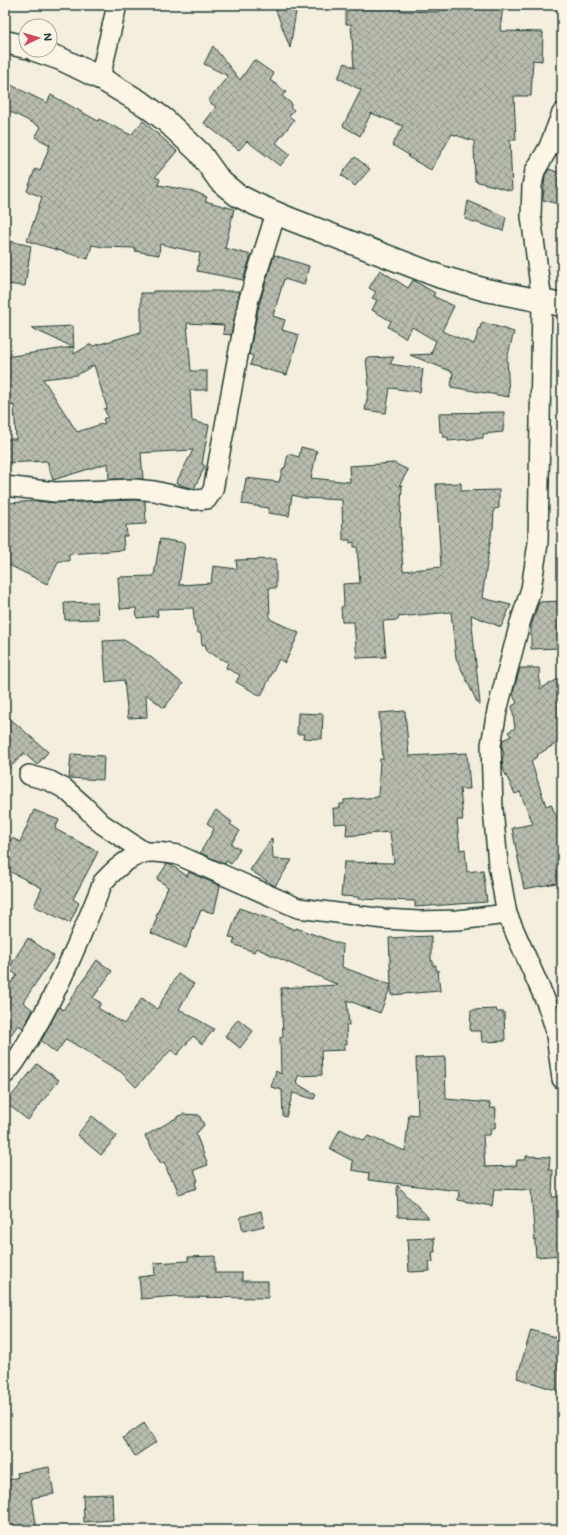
<svg xmlns="http://www.w3.org/2000/svg" width="567" height="1535" viewBox="0 0 567 1535" font-family="Mali,sans-serif">
	<style>
		.building { fill: url(#building-cross-hatch); stroke: #1f3d34; fill-rule: evenodd }
		.lines { fill: none; stroke-linecap: round; stroke-linejoin: round }
		.street-casing { stroke: #1f3d34; stroke-width: 22 }
		.secondary-casing { stroke: #1f3d34; stroke-width: 25 }
		.street { stroke: #fcf5e5; stroke-width: 19 }
		.secondary { stroke: #fcf5e5; stroke-width: 22 }
	</style>
	<defs>
		<pattern id="building-cross-hatch" width="8" height="8" patternUnits="userSpaceOnUse"><rect width="8" height="8" fill="#b8bcae"/><path d="M0 0l8 8M0 8l8-8" fill="none" stroke="#959a8e"/></pattern>
	</defs>
	<rect width="100%" height="100%" fill="#f3eede"/>
	<filter id="ink" filterUnits="userSpaceOnUse"><feTurbulence type="fractalNoise" baseFrequency=".025" numOctaves="2"/><feDisplacementMap in="SourceGraphic" scale="8" xChannelSelector="R" yChannelSelector="G"/><feConvolveMatrix kernelMatrix="1 2 1 2 8 2 1 2 1" color-interpolation-filters="sRGB"/></filter>
	<g filter="url(#ink)">
		<g class="building">
			<polygon points="274,5 297,5 290,48"/>
			<polygon points="346,5 401,5 400,11 439,12 440,5 503,5 500,31 543,32 542,61 533,60 531,96 514,96 516,140 510,140 512,191 475,181 474,141 452,134 431,170 408,157 409,155 392,145 403,126 371,113 360,136 343,126 361,90 338,78 345,63 354,68 351,24 346,24"/>
			<polygon points="213,46 240,80 254,60 274,74 270,80 286,92 282,96 292,104 290,107 294,110 289,116 294,120 276,143 290,154 280,166 247,141 239,150 204,123 216,107 208,101 228,76 204,64"/>
			<polygon points="5,82 47,103 51,95 98,121 99,119 131,135 143,121 177,151 155,177 160,179 158,185 193,191 207,197 205,201 234,209 225,248 251,255 243,280 197,271 200,253 160,244 159,255 135,251 135,248 103,247 92,245 88,259 27,241 42,197 27,191 35,169 40,171 50,145 35,137 41,127 5,109"/>
			<polygon points="355,157 370,169 355,186 341,175"/>
			<polygon points="549,169 562,174 562,205 543,200 545,175"/>
			<polygon points="468,201 506,217 503,231 465,219"/>
			<polygon points="9,241 31,246 25,286 5,284 5,261"/>
			<polygon points="274,255 309,266 304,285 284,279 273,316 285,320 282,330 299,335 287,375 250,365 253,356 249,354 259,305"/>
			<polygon points="380,270 408,288 413,280 435,293 433,296 454,306 442,331 474,344 482,322 514,332 507,358 509,397 451,387 453,372 410,355 433,354 431,353 436,341 412,327 405,338 388,327 391,321 372,310 377,300 372,298 376,292 369,288"/>
			<path d="M153,291H240L231,335L223,334L224,325L187,323L191,371H207V390H190L192,421L209,425L202,464L205,466L194,489L184,486L176,483L193,450L141,453L143,479H109L108,463L53,480L47,461L5,463V439H16L14,405L10,406L5,371V357L73,347L31,328L73,326L74,354L91,344L93,346L141,332V293H153ZM94,365L107,408L104,409L108,417L103,419L105,423L77,432L43,379L77,375Z"/>
			<polygon points="394,357 390,364 423,369 420,392 390,388 386,413 365,410 369,388 366,358"/>
			<polygon points="504,412 504,427 503,427 503,432 483,434 483,438 448,441 448,437 443,437 443,432 440,432 439,413"/>
			<polygon points="301,447 317,451 311,478 350,482 349,466 394,463 408,470 399,486 402,485 400,524 403,571 441,567 436,484 461,483 461,491 499,490 499,508 494,509 493,529 492,529 482,598 511,605 501,627 471,615 480,704 478,704 456,658 451,612 398,617 398,620 383,621 386,657 357,658 354,622 342,622 341,607 344,606 343,584 360,583 357,547 354,547 354,542 350,543 350,540 343,540 342,500 304,498 292,495 289,516 268,513 269,508 242,504 246,478 279,482 283,468 285,468 288,454 299,457"/>
			<polygon points="134,500 145,501 146,524 126,525 127,536 123,536 124,550 69,554 69,561 59,561 47,584 5,563 5,526 10,528 8,503 37,501 55,503"/>
			<polygon points="160,539 185,543 179,585 211,583 213,566 237,569 236,560 276,559 276,588 269,588 270,619 299,633 285,663 279,659 261,696 236,682 240,675 226,668 228,662 207,652 205,644 202,645 201,634 197,632 197,627 195,627 193,608 157,609 158,616 137,618 136,608 120,609 118,577 154,576"/>
			<polygon points="562,601 562,648 531,649 531,626 539,602"/>
			<polygon points="97,602 98,619 65,620 64,603"/>
			<polygon points="124,640 152,658 183,684 164,708 146,694 147,717 128,718 124,680 106,682 103,641"/>
			<polygon points="520,668 539,668 540,689 562,677 562,740 537,755 538,756 531,761 546,806 551,804 562,830 562,882 524,889 512,828 533,824 520,792 515,794 503,769 502,757 504,756 502,746 503,740 511,736 508,732 515,728 512,706 517,703 514,697 513,693"/>
			<polygon points="405,711 409,756 467,753 470,789 460,789 463,820 457,820 460,850 465,849 467,872 483,870 487,902 415,907 415,901 358,899 358,897 341,896 344,862 394,863 390,832 346,836 347,823 334,824 333,808 340,808 340,804 344,804 344,800 378,797 380,759 383,759 379,713"/>
			<polygon points="298,713 323,714 322,739 303,738 304,734 297,734"/>
			<polygon points="5,714 48,752 37,765 24,753 5,773"/>
			<polygon points="71,754 104,756 103,780 69,778"/>
			<polygon points="34,810 59,820 55,829 98,852 73,899 79,903 70,923 34,906 42,888 5,869 5,850 12,838 20,842"/>
			<polygon points="216,810 232,822 230,824 240,831 231,844 240,849 231,864 226,861 225,864 200,853 214,829 207,823"/>
			<polygon points="272,838 273,859 292,860 275,886 250,870"/>
			<polygon points="167,864 171,865 187,876 189,872 220,886 214,913 201,910 186,948 151,933 157,917 156,916 168,887 157,879"/>
			<polygon points="239,908 270,919 295,930 296,928 343,945 342,967 391,985 389,938 431,936 431,961 433,961 433,966 436,965 436,970 438,970 440,991 391,995 391,986 380,1013 347,1000 349,1025 346,1025 347,1044 344,1044 344,1050 321,1051 322,1075 298,1076 296,1083 316,1095 314,1099 293,1093 286,1117 283,1116 282,1090 271,1087 276,1071 281,1074 280,1037 283,1037 281,988 338,985 256,948 254,952 233,944 235,938 229,937"/>
			<polygon points="28,938 54,956 23,1002 33,1010 32,1012 23,1028 18,1025 5,1043 5,992 17,975 8,969"/>
			<polygon points="97,960 112,971 93,998 101,1003 98,1008 124,1024 142,998 157,1009 178,974 194,984 179,1009 214,1029 202,1044 193,1036 177,1055 171,1050 136,1087 121,1072 66,1039 56,1053 41,1041 59,1007 63,1010"/>
			<polygon points="496,1009 497,1012 504,1012 505,1041 482,1042 481,1031 470,1031 471,1010"/>
			<polygon points="238,1019 253,1031 240,1048 225,1036"/>
			<polygon points="445,1057 446,1099 490,1103 490,1108 496,1108 495,1128 491,1128 490,1135 483,1135 485,1167 516,1166 517,1160 526,1160 526,1156 550,1157 549,1170 553,1170 552,1197 562,1197 562,1255 536,1257 531,1190 494,1189 492,1206 458,1200 459,1191 368,1180 369,1173 352,1170 353,1161 330,1149 340,1129 364,1141 368,1136 405,1151 409,1114 418,1115 416,1058"/>
			<polygon points="37,1064 59,1080 28,1120 6,1103"/>
			<polygon points="183,1114 199,1115 204,1125 196,1134 208,1165 194,1170 198,1181 195,1183 197,1188 179,1194 173,1179 171,1180 164,1162 161,1164 145,1136"/>
			<polygon points="92,1116 117,1136 101,1155 77,1135"/>
			<polygon points="397,1185 429,1218 398,1217"/>
			<polygon points="261,1211 264,1226 243,1231 240,1217"/>
			<polygon points="434,1238 435,1252 432,1252 433,1262 429,1262 430,1271 409,1272 407,1239"/>
			<polygon points="215,1256 215,1273 242,1273 242,1281 268,1281 268,1298 178,1297 177,1296 141,1299 139,1277 155,1275 154,1263 188,1261 188,1257"/>
			<polygon points="531,1330 562,1339 562,1392 517,1378"/>
			<polygon points="144,1423 156,1442 135,1456 123,1438"/>
			<polygon points="49,1467 54,1494 32,1498 37,1530 7,1530 5,1515 5,1481 18,1477 17,1473"/>
			<polygon points="112,1494 113,1520 84,1522 83,1495"/>
		</g>
		<g class="lines">
			<defs>
				<g id="street">
					<polyline points="100,78 117,5"/>
					<polyline points="562,113 549,147 535,171 532,186 531,216 542,302 538,543 531,589 520,623 497,711 491,745 493,809 498,864 507,914 547,1004 555,1028 562,1079"/>
					<polyline points="5,486 55,492 134,489 154,491 194,500 207,499 213,490 248,302 276,213"/>
					<polyline points="29,775 50,781 65,789 83,805 102,824 144,852"/>
					<path d="M5,1074C16,1064 23,1049 31,1036C60,987 82,934 103,882C114,870 128,857 144,853C154,850 168,854 178,855L298,908L384,919L419,921L458,920L507,914"/>
				</g>
				<g id="secondary">
					<polyline points="5,42 26,47"/>
					<polyline points="35,50 61,59 100,78 145,105 165,120 200,153 220,181 237,195 255,204 290,219 441,277 486,290 562,305"/>
				</g>
			</defs>
			<use href="#street" class="street-casing"/>
			<use href="#secondary" class="secondary-casing"/>
			<use href="#street" class="street"/>
			<use href="#secondary" class="secondary"/>
		</g>
	</g>
	<rect width="567" height="1535" fill="none" stroke="#fcf5e5" stroke-width="20"/>
	<rect x="10" y="10" width="547" height="1515" fill="none" stroke="#1f3d34" stroke-width="1.5" filter="url(#ink)"/>
	<g transform="translate(38 38) rotate(85)"><circle r="19" fill="#fcf5e5" stroke="#a4ab9e"/>
	<path d="M0-3L7 15L0 10L-7 15Z" fill="#d1495b"/>
	<text y="-6" font-size="11" font-weight="bold" text-anchor="middle" fill="#1f3d34">N</text>
	</g>
</svg>
